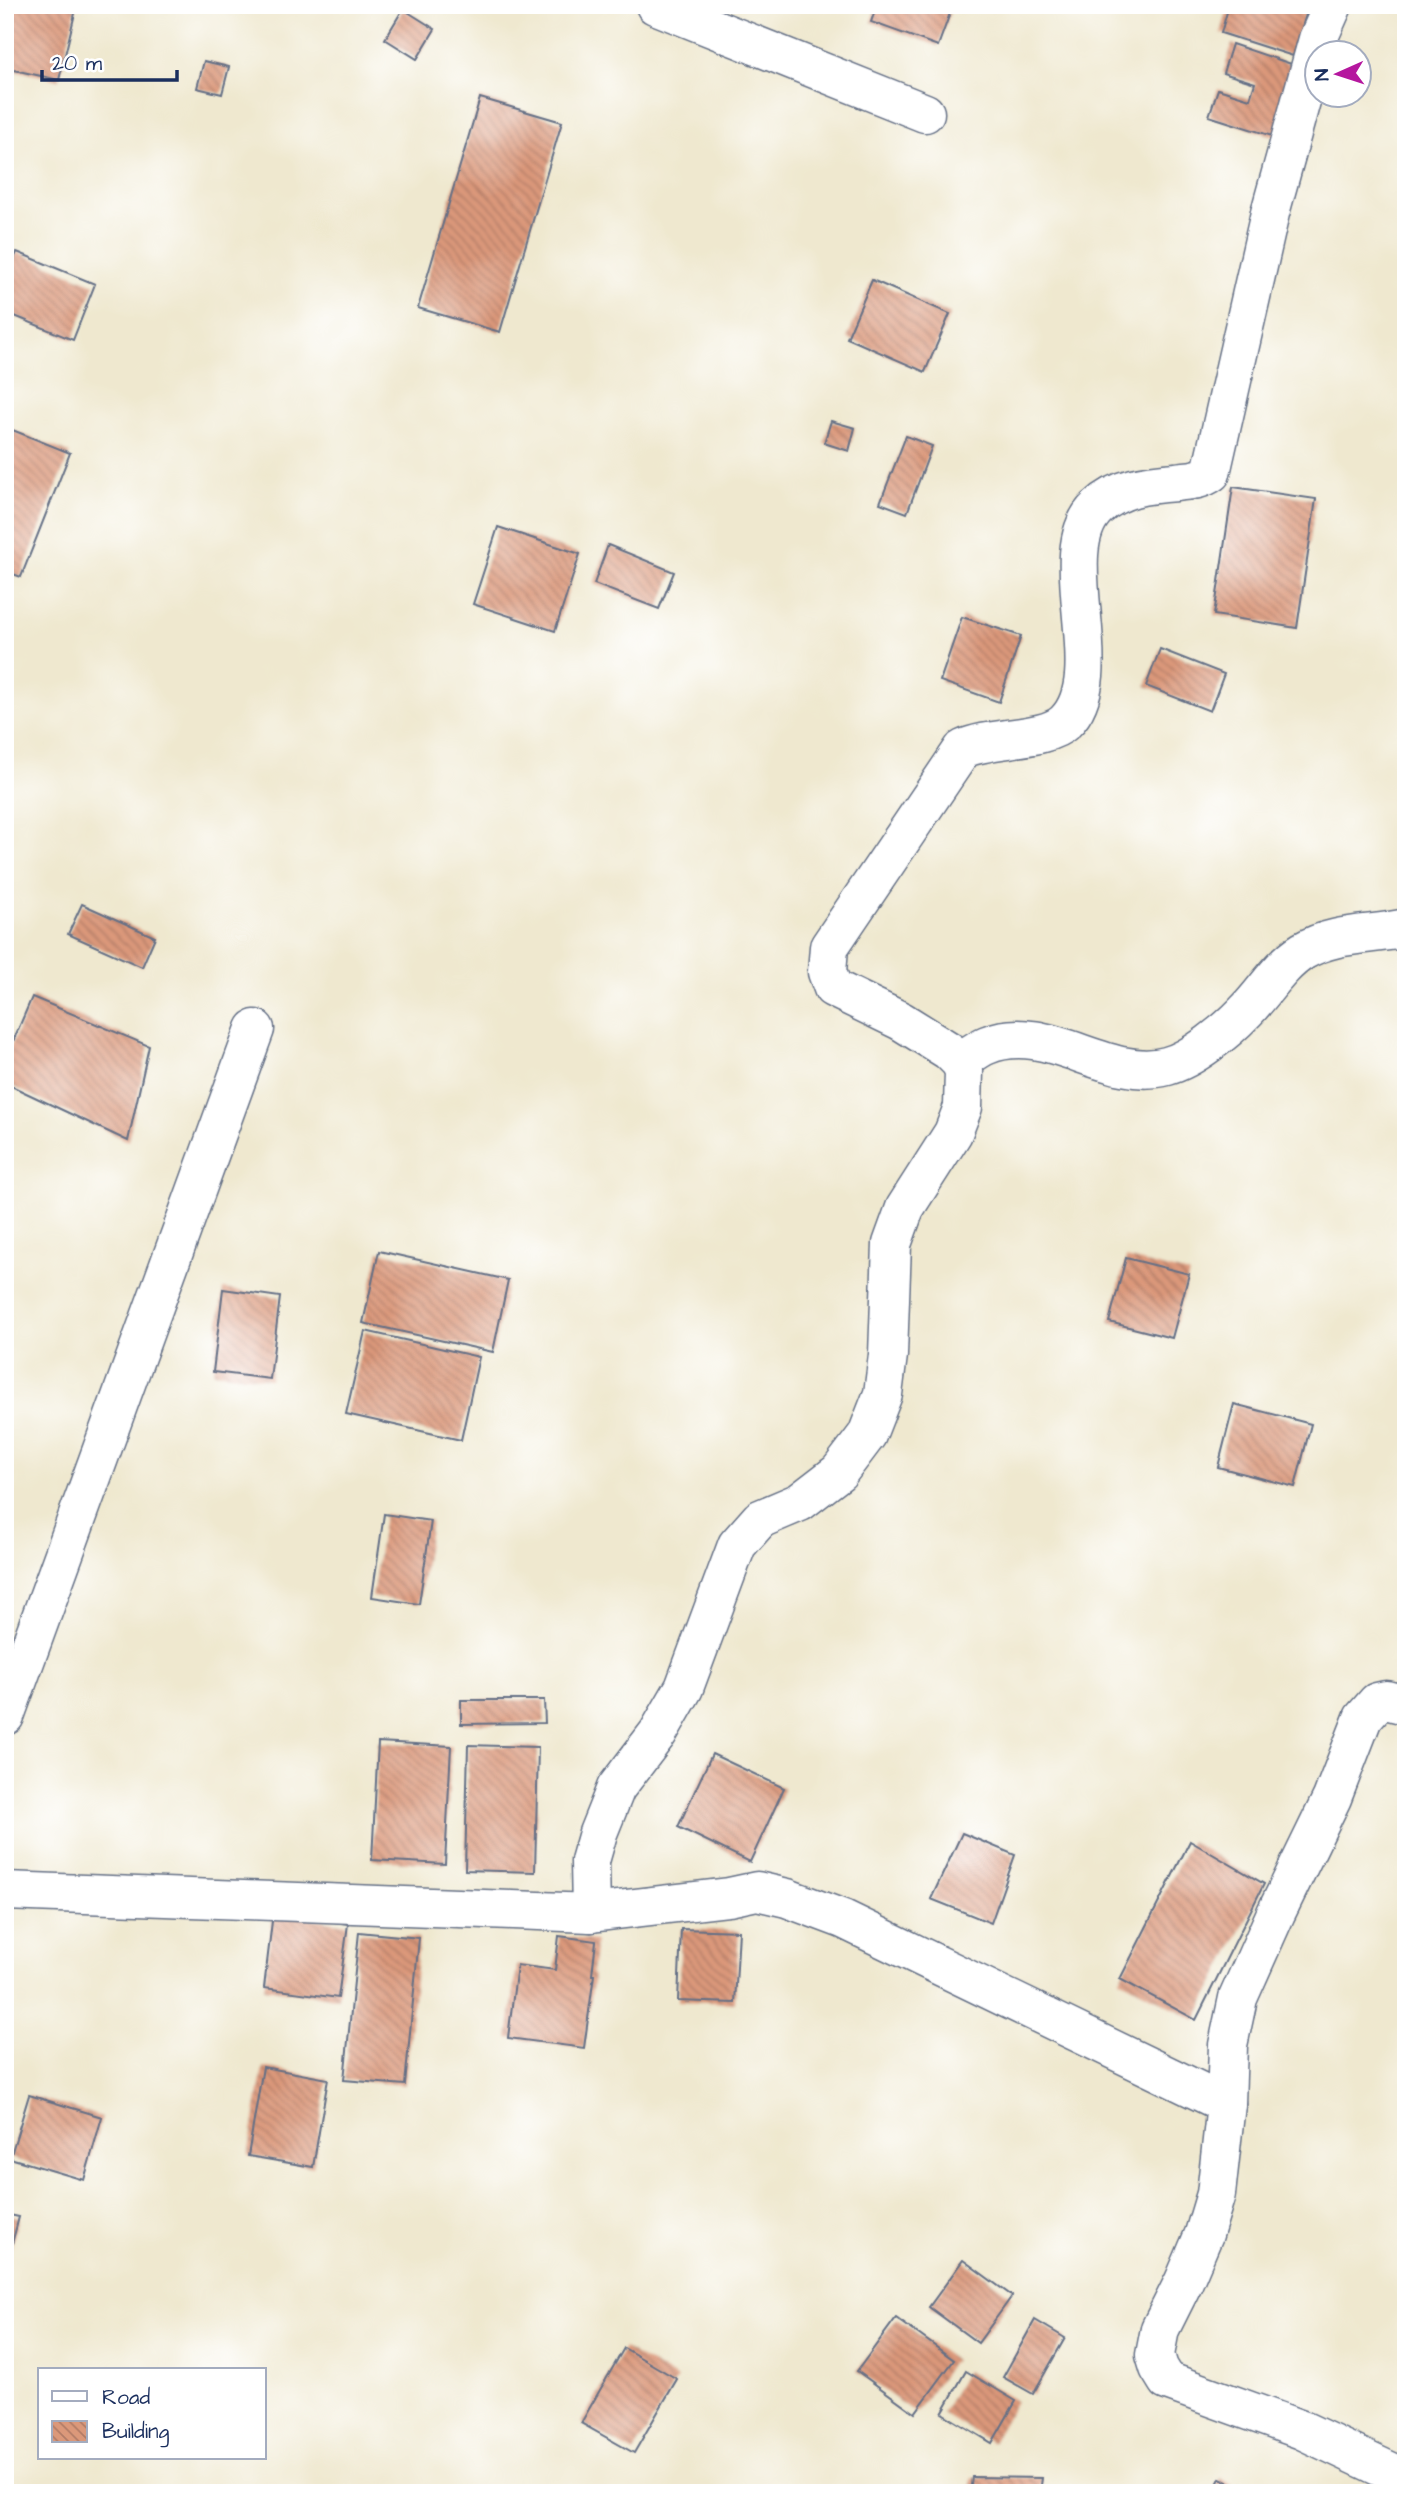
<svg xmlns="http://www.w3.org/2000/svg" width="1411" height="2498" viewBox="0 0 1411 2498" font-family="'Architects Daughter',sans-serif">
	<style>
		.building { fill: url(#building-back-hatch) }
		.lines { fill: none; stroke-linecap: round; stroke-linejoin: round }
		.minor-casing { stroke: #657086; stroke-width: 41 }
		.minor { stroke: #fff; stroke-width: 38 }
	</style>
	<defs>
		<pattern id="building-back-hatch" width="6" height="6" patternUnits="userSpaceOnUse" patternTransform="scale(1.75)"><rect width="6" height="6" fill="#db987a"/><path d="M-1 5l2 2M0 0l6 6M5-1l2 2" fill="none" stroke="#b17c67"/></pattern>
	</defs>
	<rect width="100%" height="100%" fill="#fff"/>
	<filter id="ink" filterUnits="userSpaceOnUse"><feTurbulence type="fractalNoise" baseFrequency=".0143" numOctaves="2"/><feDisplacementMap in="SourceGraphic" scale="14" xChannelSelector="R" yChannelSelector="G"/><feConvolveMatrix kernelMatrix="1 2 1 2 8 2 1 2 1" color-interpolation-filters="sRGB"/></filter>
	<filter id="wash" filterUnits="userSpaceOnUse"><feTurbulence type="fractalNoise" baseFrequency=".00686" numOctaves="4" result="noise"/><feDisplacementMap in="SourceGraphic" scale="28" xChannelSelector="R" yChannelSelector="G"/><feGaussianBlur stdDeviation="1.57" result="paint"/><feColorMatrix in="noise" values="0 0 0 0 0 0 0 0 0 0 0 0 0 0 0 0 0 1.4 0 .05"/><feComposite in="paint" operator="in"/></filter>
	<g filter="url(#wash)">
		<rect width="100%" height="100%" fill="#efe8cf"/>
		<g id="blocks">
			<g class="building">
				<polygon points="5,5 77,5 59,80 5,68"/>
				<polygon points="877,5 953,5 938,46 871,22"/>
				<polygon points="1229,5 1309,5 1293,56 1221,33"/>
				<polygon points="403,9 435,29 417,59 385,39"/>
				<polygon points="1232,44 1309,70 1288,141 1209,116 1218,89 1250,99 1255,83 1223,73"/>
				<polygon points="204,61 229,67 222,94 197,88"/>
				<polygon points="480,98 562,122 500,332 418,308"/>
				<polygon points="17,252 95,284 73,340 5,312 5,280"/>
				<polygon points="872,280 950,314 925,372 847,338"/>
				<polygon points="831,421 855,428 849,451 824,443"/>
				<polygon points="5,427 70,453 21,577 5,571"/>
				<polygon points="906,436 932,446 907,513 880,503"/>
				<polygon points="1233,487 1316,499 1297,628 1214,615"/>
				<polygon points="498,527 580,554 555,631 473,604"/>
				<polygon points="608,545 674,572 659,609 594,584"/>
				<polygon points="962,617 1021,636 999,702 940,681"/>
				<polygon points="1160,649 1224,674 1210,711 1146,686"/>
				<polygon points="82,904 155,937 142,967 68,934"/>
				<polygon points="32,997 149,1046 128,1141 5,1083 5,1060"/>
				<polygon points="379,1251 508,1280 493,1352 363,1323"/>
				<polygon points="1126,1258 1189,1274 1172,1338 1109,1322"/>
				<polygon points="223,1289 280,1297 270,1379 213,1372"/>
				<polygon points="365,1331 479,1357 461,1440 346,1414"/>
				<polygon points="1234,1404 1311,1424 1295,1487 1218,1467"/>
				<polygon points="384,1514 431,1521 419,1604 372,1597"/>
				<polygon points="461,1700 544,1700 545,1723 461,1724"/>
				<polygon points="378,1742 451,1746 445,1864 372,1860"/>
				<polygon points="468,1745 538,1747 535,1872 465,1870"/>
				<polygon points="712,1754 784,1788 750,1862 678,1827"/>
				<polygon points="962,1833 1015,1855 991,1923 931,1899"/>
				<polygon points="1190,1841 1264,1884 1196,2020 1120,1979"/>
				<polygon points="273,1913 348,1924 338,1998 264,1988"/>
				<polygon points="681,1929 739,1931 735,2003 678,2001"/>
				<polygon points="359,1932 419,1938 405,2085 344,2080"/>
				<polygon points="559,1936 596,1941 592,1975 594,1975 584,2048 508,2038 517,1965 555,1970"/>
				<polygon points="263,2067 328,2079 313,2167 248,2156"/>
				<polygon points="29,2095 102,2117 84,2180 10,2158"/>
				<polygon points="5,2214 19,2217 6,2266 5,2266"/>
				<polygon points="963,2260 1012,2296 978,2343 929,2307"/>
				<polygon points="896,2318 954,2360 915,2413 857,2371"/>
				<polygon points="1035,2320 1065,2338 1033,2394 1003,2377"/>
				<polygon points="624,2348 677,2379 634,2453 581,2423"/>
				<polygon points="966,2371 1016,2401 992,2443 942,2413"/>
				<polygon points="972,2477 1042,2478 1040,2493 970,2493"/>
				<polygon points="1220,2478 1249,2493 1213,2493"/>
			</g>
		</g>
	</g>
	<g filter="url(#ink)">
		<use href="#blocks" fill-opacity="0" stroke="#657086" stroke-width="2"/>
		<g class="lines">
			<defs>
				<g id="minor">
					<polyline points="655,5 925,113"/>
					<path d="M960,1062C969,1056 977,1049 987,1045C1048,1020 1106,1082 1167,1066C1193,1059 1227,1031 1245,1012C1265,992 1279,966 1303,951C1335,932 1371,936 1406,928"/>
					<polyline points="1406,1705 1386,1700 1377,1702 1363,1718 1332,1798 1276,1913 1238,1998 1228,2045 1226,2104 1216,2194 1204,2234 1184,2281 1160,2329 1155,2355 1159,2368 1167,2381 1302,2430 1406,2479"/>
					<polyline points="5,1716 255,1029"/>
					<polyline points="5,1891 591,1913 729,1897 757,1891 787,1898 843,1919 1226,2104"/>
					<path d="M591,1913L590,1861L598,1833L616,1788L658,1733L684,1688L737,1545L760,1519L800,1502L839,1472L867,1435L883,1394L888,1355L892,1244L905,1208L953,1133L963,1107L964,1071L960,1062L949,1051L901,1021L833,988L827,972L829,947L963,749C991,736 1045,741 1065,722C1114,675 1050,553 1097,508C1119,487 1147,484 1176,482C1189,480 1200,481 1211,473L1270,213L1318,39L1333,5"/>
				</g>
			</defs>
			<use href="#minor" class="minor-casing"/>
			<use href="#minor" class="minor"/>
		</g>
	</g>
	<rect width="1411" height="2498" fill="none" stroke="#fff" stroke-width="28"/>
	<rect x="38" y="2368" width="228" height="91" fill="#ffffff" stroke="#a4acbf" stroke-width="2"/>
	<rect x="52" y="2391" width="35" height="10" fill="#ffffff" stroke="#a4acbf" stroke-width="2"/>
	<text x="102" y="2404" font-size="21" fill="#1b2f5e">Road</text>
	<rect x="52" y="2421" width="35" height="21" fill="url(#building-back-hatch)" stroke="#a4acbf" stroke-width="2"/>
	<text x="102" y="2438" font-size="21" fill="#1b2f5e">Building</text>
	<g transform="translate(1338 74) rotate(267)"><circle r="33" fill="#ffffff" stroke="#a4acbf" stroke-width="2"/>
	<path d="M0-5L12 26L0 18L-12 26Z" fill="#b5179e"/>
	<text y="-10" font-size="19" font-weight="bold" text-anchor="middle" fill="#1b2f5e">N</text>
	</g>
	<path d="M42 70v10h135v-10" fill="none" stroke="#1b2f5e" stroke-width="3.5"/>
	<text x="52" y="70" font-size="21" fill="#1b2f5e" stroke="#ffffff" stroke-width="5" paint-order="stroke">20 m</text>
</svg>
